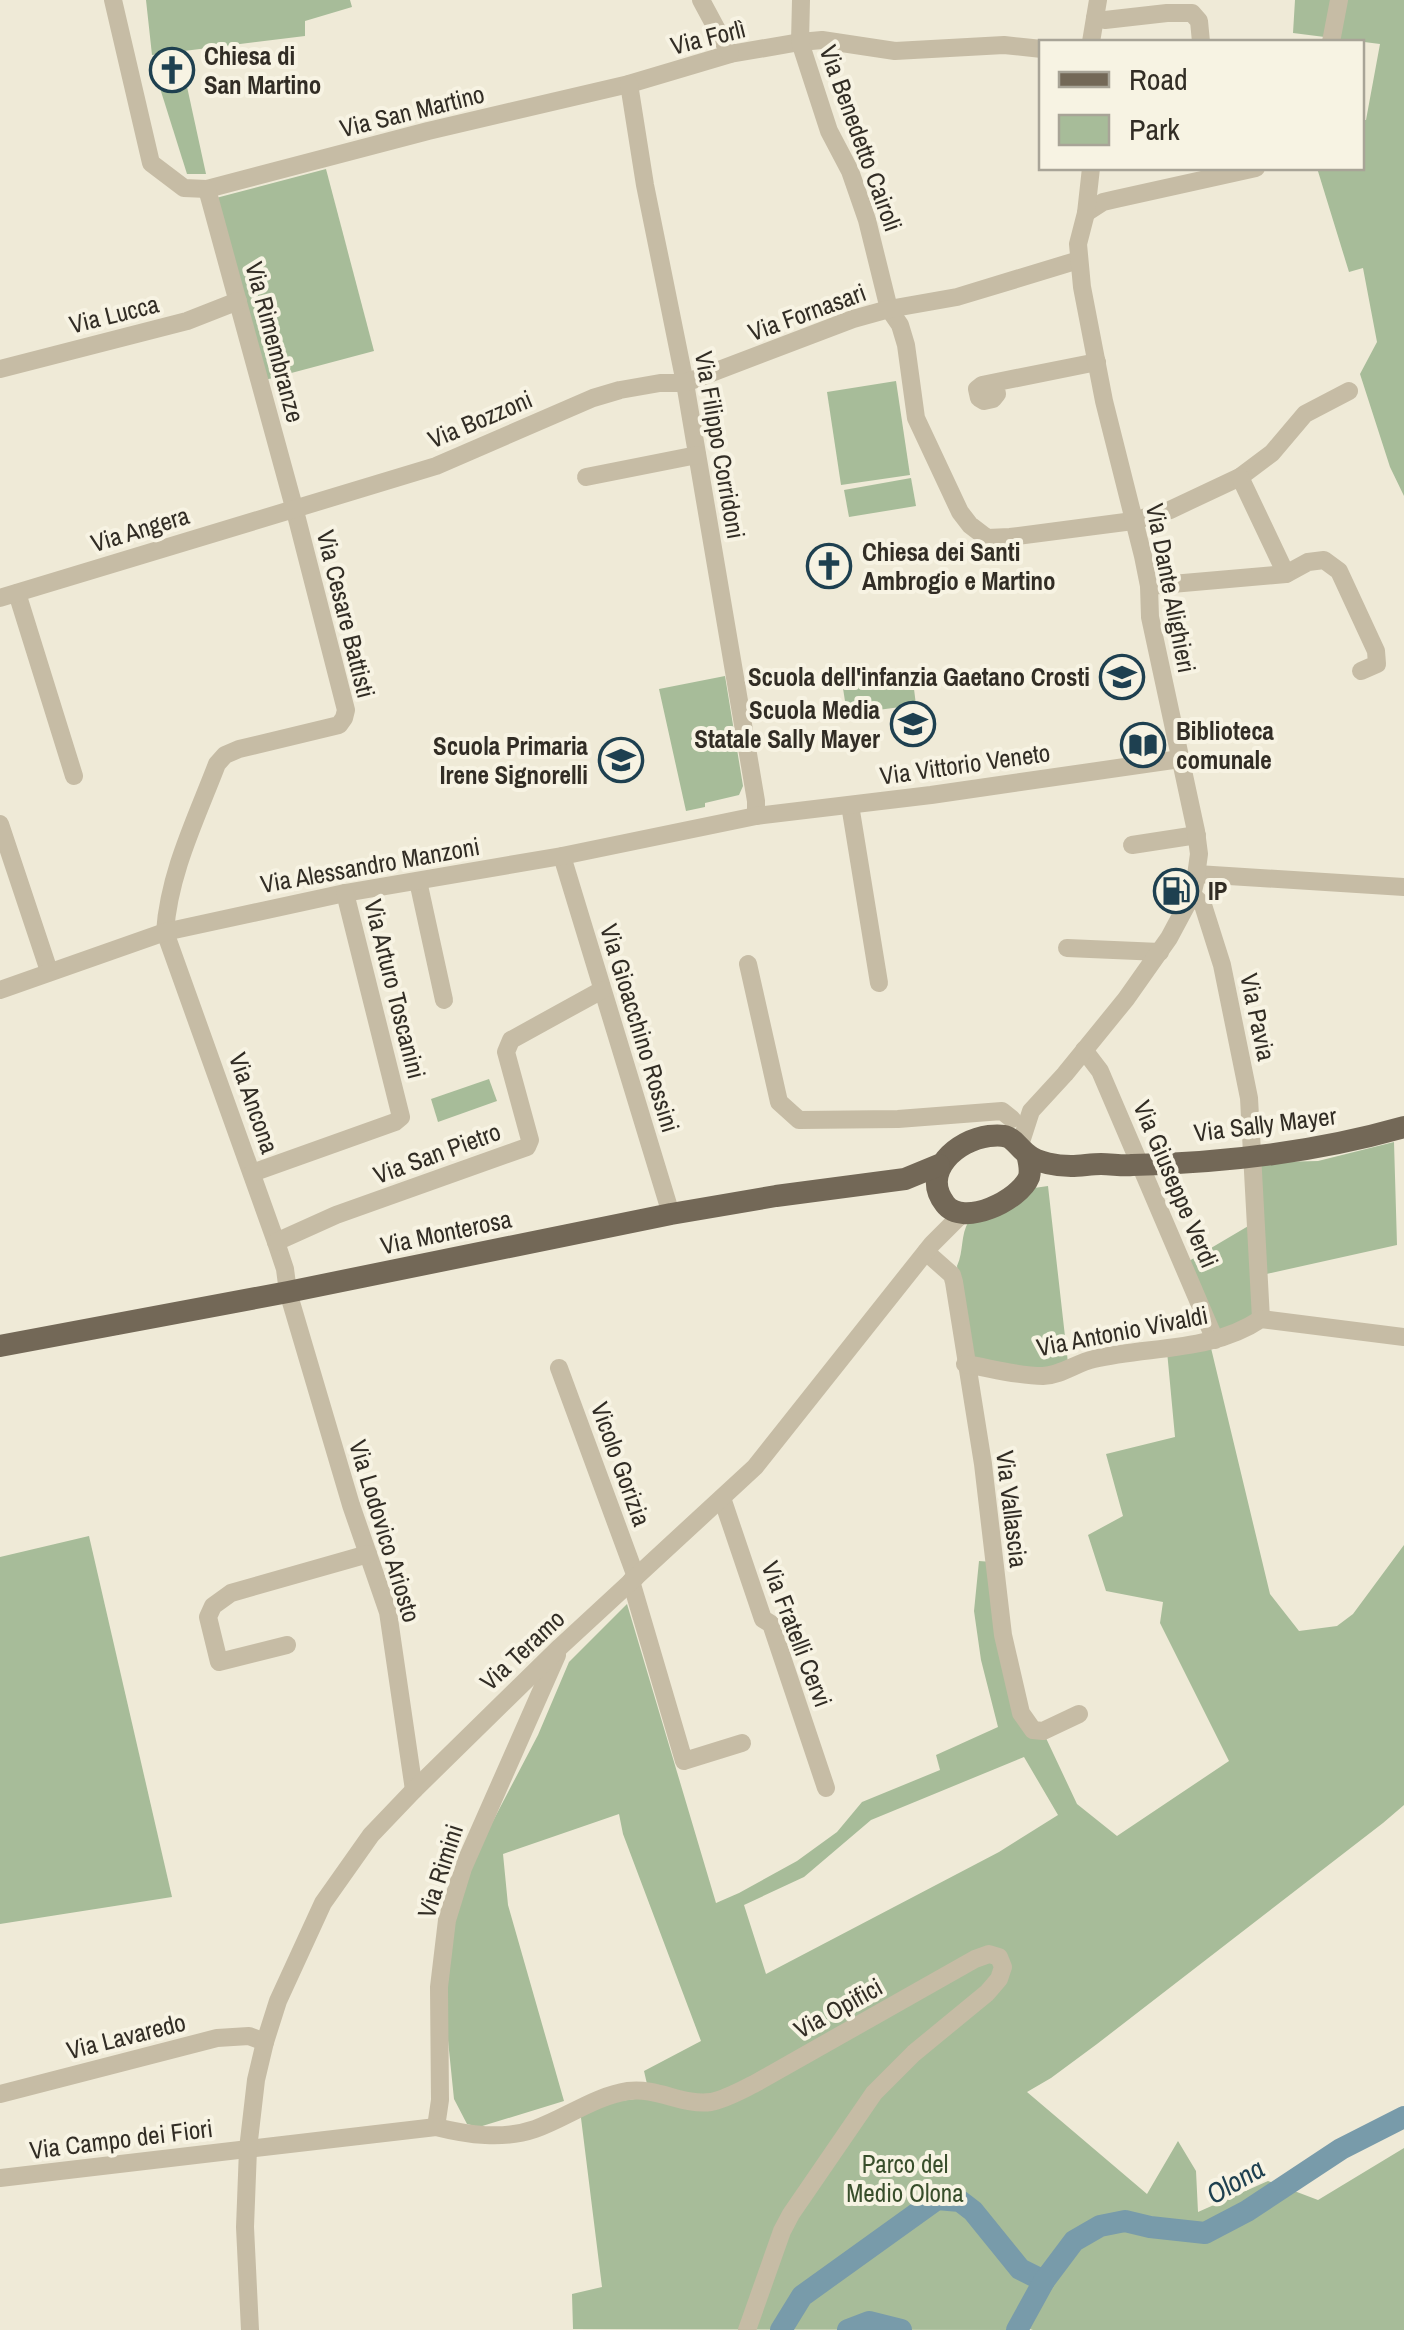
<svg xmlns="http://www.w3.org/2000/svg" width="1404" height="2330" viewBox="0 0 1404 2330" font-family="'Archivo Narrow',sans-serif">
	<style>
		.green { fill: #a7bc99; fill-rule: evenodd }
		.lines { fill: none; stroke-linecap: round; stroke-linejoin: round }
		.river { stroke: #789baa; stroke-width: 22 }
		.minor { stroke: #c6bca5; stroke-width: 18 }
		.major { stroke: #736857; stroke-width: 22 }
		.labels { text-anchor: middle; stroke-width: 8; stroke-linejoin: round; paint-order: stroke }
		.street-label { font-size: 25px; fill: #322d25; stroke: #f7f3e3 }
		.poi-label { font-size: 25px; font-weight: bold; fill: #322d25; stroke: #f7f3e3; text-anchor: start }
		.park-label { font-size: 25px; fill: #384e2b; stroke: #f7f3e3 }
		.water-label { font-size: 28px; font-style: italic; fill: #1e4050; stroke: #f7f3e3 }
	</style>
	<rect width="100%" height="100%" fill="#efead7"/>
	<g class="green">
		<polygon points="146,0 350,0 352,7 305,21 305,36 152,55"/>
		<polygon points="1295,0 1404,0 1404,496 1390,467 1360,374 1377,342 1363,268 1349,272 1317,168 1362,168 1362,120 1366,120 1380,44 1293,33"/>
		<polygon points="186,82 206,174 187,174 159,85"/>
		<polygon points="326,169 374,351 265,380 216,198"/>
		<polygon points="896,381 910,475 841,485 827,392"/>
		<polygon points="911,478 916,506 849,517 844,490"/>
		<polygon points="912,673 916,705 847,714 842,682"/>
		<polygon points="725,676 743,786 739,795 705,803 705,807 686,811 659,689"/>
		<polygon points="489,1079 497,1101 438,1122 431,1099"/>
		<polygon points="1394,1142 1397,1245 1253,1277 1256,1316 1218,1335 1189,1261 1250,1225 1246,1163 1318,1161"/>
		<path d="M1048,1186L1068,1363L1042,1370L985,1362L970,1356L957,1266C964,1251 960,1235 969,1221C994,1217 1020,1211 1034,1188Z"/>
		<path d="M1211,1348L1270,1594L1299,1631L1337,1626L1353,1614L1404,1545V1805L1383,1823L1097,2044L1051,2078L1027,2092L1147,2194L1178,2141L1196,2171L1198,2212L1268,2181L1318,2200L1404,2148V2330H1033L1026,2328L1024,2330L573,2329L572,2294L602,2287L580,2110L612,2102L650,2097L644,2071L701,2041L623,1834L619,1814L503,1854L508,1905L564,2101L479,2127L467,2124L454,2099L445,2011L454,1922L471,1863L538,1735L569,1662L627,1604L716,1903L739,1893L797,1861L837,1832L862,1802L940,1770L936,1755L998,1727L981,1660L974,1611L979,1561L992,1562L1018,1715L1045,1736L1077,1804L1117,1836L1229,1761L1160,1623L1163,1602L1106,1591L1088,1535L1123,1516L1106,1454L1175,1437L1167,1351ZM1024,1757L1058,1815L999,1852L766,1974L744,1905L804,1877L871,1820Z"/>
		<polygon points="89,1536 172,1897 0,1924 0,1557"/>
	</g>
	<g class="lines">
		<g class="river">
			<polyline points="781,2330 802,2296 937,2199 960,2201 973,2211 1020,2269 1044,2281"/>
			<polyline points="848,2330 869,2322 901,2330"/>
			<polyline points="1017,2330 1044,2281 1074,2241 1100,2226 1125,2221 1150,2227 1205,2233 1247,2211 1341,2149 1404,2117"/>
		</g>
		<g class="minor">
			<polyline points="113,0 151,163 184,188 207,189 428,131 629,84 730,54 800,42 822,40 895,51 1004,45 1042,49"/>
			<polyline points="701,0 730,54"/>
			<polyline points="801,0 800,42 829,131 850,171 867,220 889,309 900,325 906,345 916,418 960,512 970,525 987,538 1010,537 1133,521 1170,510 1240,477 1272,453 1305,414 1349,391"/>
			<polyline points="1095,18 1105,20 1167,13 1192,13 1199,21 1201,42"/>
			<polyline points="1091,42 1098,0"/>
			<polyline points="1331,42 1339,0"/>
			<polyline points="629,84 645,185 685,383 756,801 756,816"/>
			<path d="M207,189L294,507L346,710L344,718L339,725L239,749L225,755L217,764C196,819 169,873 165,932L276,1242L285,1269L288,1292L351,1505L388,1612L414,1790"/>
			<polyline points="1086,213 1103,202 1116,199 1256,168"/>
			<polyline points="0,369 187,321 238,301"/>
			<polyline points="995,383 997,394 993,399 984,401 979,398 977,389 982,385 1097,362"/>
			<polyline points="586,477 697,455"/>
			<polyline points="1286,574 1308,562 1324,560 1339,571 1376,651 1377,664 1361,671"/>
			<polyline points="1149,586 1286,574 1240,477"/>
			<polyline points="17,593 74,776"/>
			<polyline points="0,598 436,466 593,398 620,390 660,383 685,383 853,319 889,309 957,297 1079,260"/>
			<polyline points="850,805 879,983"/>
			<polyline points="0,824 49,971"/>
			<polyline points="1132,845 1197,835"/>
			<polyline points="562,856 671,1214"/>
			<polyline points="1197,874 1404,887"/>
			<polyline points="418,881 444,1000"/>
			<polyline points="1192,895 1203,905 1222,965 1249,1098 1261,1319"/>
			<polyline points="1067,948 1160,952"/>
			<polyline points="748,964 779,1102 799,1120 898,1119 1002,1111 1012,1119"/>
			<polyline points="0,990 165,932 345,893 562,856 756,816 931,795 1180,759"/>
			<polyline points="1084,1050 1100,1071 1215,1340"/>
			<polyline points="1020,1145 1031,1111 1065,1074 1126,999 1169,938 1192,895 1195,883 1199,854 1196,831 1150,617 1149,586 1143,556 1104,401 1082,287 1078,244 1086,213 1091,168"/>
			<polyline points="252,1173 395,1122 401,1117 345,893"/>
			<polyline points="276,1242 336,1215 527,1147 530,1140 506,1052 511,1040 602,990"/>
			<polyline points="926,1252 952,1275 954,1282 983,1464 1003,1635 1021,1713 1033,1730 1043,1731 1079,1714"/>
			<path d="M965,1364C990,1368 1017,1376 1043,1376C1062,1375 1076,1363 1094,1359C1150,1346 1212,1352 1261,1319L1404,1337"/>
			<polyline points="559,1368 636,1577"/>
			<polyline points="722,1498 763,1619 771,1624 826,1788"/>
			<polyline points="631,1581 684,1761 742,1743"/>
			<polyline points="287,1645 219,1662 208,1617 213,1606 231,1593 368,1554"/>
			<polyline points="0,2094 217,2038 249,2036 265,2042"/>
			<polyline points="436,2127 440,2100 439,1987 447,1920 463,1868 557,1655"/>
			<path d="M0,2178L436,2127C468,2135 503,2140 535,2129C566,2118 595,2096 628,2091C657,2087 683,2106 711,2102C726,2099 740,2091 754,2084L975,1959L989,1954L999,1957L1003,1967L999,1979L987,1993L914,2053L874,2093L791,2214L782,2231L747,2330"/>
			<polyline points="250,2330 245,2227 248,2149 256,2080 265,2042 278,2001 323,1903 371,1835 414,1790 560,1647 755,1467 932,1244 963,1213"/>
		</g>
		<g class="major">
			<path d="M1027,1154C1029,1162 1031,1169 1029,1177C1020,1200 963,1228 945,1204C920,1172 957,1140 989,1136C1014,1133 1012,1142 1027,1154C1038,1163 1057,1166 1071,1166C1081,1166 1091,1164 1101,1164C1112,1164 1122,1166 1132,1165C1223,1163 1316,1152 1404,1127"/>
			<polyline points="0,1346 288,1292 671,1214 776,1196 905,1179 939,1165"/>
		</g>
	</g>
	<defs>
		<symbol id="church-ring" viewBox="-11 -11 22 22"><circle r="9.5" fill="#f7f3e3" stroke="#1e4050" stroke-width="1.5"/><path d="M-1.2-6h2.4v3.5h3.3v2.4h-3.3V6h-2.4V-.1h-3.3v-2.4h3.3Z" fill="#1e4050"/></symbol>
		<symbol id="school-ring" viewBox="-11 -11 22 22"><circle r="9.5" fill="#f7f3e3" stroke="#1e4050" stroke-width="1.5"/><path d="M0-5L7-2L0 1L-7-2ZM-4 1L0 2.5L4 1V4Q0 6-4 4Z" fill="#1e4050"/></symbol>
		<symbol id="library-ring" viewBox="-11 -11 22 22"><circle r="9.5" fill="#f7f3e3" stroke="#1e4050" stroke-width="1.5"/><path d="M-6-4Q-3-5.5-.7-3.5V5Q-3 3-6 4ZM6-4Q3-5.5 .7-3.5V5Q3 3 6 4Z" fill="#1e4050"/></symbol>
		<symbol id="fuel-ring" viewBox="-11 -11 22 22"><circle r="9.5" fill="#f7f3e3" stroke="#1e4050" stroke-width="1.5"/><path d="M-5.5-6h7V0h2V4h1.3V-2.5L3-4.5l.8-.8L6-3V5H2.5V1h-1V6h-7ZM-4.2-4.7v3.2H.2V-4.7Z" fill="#1e4050"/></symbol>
	</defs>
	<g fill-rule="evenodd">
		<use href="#church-ring" x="147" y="45" width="50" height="50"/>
		<use href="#church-ring" x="804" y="541" width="50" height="50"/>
		<use href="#school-ring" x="1097" y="652" width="50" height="50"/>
		<use href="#school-ring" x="888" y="699" width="50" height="50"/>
		<use href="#library-ring" x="1118" y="720" width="50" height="50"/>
		<use href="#school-ring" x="596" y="735" width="50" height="50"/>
		<use href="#fuel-ring" x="1151" y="866" width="50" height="50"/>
	</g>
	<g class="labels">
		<g class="street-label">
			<text transform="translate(708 37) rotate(-14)" y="9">Via Forlì</text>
			<text transform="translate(412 111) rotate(-14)" y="9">Via San Martino</text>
			<text transform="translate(861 138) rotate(70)" y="9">Via Benedetto Cairoli</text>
			<text transform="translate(807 312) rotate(-20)" y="9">Via Fornasari</text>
			<text transform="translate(114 314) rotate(-14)" y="9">Via Lucca</text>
			<text transform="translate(275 342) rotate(75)" y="9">Via Rimembranze</text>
			<text transform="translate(480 419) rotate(-23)" y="9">Via Bozzoni</text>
			<text transform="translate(720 445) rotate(80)" y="9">Via Filippo Corridoni</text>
			<text transform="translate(140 529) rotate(-17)" y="9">Via Angera</text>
			<text transform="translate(1171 588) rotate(79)" y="9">Via Dante Alighieri</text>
			<text transform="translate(346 614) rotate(76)" y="9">Via Cesare Battisti</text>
			<text transform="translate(965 764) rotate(-8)" y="9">Via Vittorio Veneto</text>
			<text transform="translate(370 865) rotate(-10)" y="9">Via Alessandro Manzoni</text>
			<text transform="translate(395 989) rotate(76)" y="9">Via Arturo Toscanini</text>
			<text transform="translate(1258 1017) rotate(78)" y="9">Via Pavia</text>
			<text transform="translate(640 1028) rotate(73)" y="9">Via Gioacchino Rossini</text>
			<text transform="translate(254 1103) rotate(71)" y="9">Via Ancona</text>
			<text transform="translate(1265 1124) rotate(-7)" y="9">Via Sally Mayer</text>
			<text transform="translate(437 1153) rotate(-20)" y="9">Via San Pietro</text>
			<text transform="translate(1176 1184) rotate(67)" y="9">Via Giuseppe Verdi</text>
			<text transform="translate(446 1232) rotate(-12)" y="9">Via Monterosa</text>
			<text transform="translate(1122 1331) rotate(-11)" y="9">Via Antonio Vivaldi</text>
			<text transform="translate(621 1464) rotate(70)" y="9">Vicolo Gorizia</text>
			<text transform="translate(1012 1509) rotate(83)" y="9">Via Vallascia</text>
			<text transform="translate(385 1531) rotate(73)" y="9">Via Lodovico Ariosto</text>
			<text transform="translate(797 1634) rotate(69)" y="9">Via Fratelli Cervi</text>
			<text transform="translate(522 1650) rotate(-43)" y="9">Via Teramo</text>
			<text transform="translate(440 1871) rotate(-72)" y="9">Via Rimini</text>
			<text transform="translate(838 2008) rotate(-29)" y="9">Via Opifici</text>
			<text transform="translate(126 2036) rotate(-14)" y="9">Via Lavaredo</text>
			<text transform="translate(121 2139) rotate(-7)" y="9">Via Campo dei Fiori</text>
		</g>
		<g class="poi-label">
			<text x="204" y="65">Chiesa di<tspan x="204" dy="29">San Martino</tspan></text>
			<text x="862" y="561">Chiesa dei Santi<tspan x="862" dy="29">Ambrogio e Martino</tspan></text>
			<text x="1090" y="686" text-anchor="end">Scuola dell'infanzia Gaetano Crosti</text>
			<text x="880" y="719" text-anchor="end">Scuola Media<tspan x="880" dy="29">Statale Sally Mayer</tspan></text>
			<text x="1176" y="740">Biblioteca<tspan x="1176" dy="29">comunale</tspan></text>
			<text x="588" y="755" text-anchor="end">Scuola Primaria<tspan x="588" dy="29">Irene Signorelli</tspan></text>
			<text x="1208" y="900">IP</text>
		</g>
		<g class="park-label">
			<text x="905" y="2173">Parco del<tspan x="905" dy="29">Medio Olona</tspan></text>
		</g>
		<g class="water-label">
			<text transform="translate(1235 2181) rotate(-30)" y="10">Olona</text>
		</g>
	</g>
	<rect x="1039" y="40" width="325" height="130" fill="#f7f3e3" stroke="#a8a497" stroke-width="2.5"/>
	<rect x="1059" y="72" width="50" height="15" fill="#736857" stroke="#a8a497" stroke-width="2.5"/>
	<text x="1129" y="90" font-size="30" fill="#322d25">Road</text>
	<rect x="1059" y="115" width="50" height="30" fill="#a7bc99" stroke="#a8a497" stroke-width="2.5"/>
	<text x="1129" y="140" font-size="30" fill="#322d25">Park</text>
</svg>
